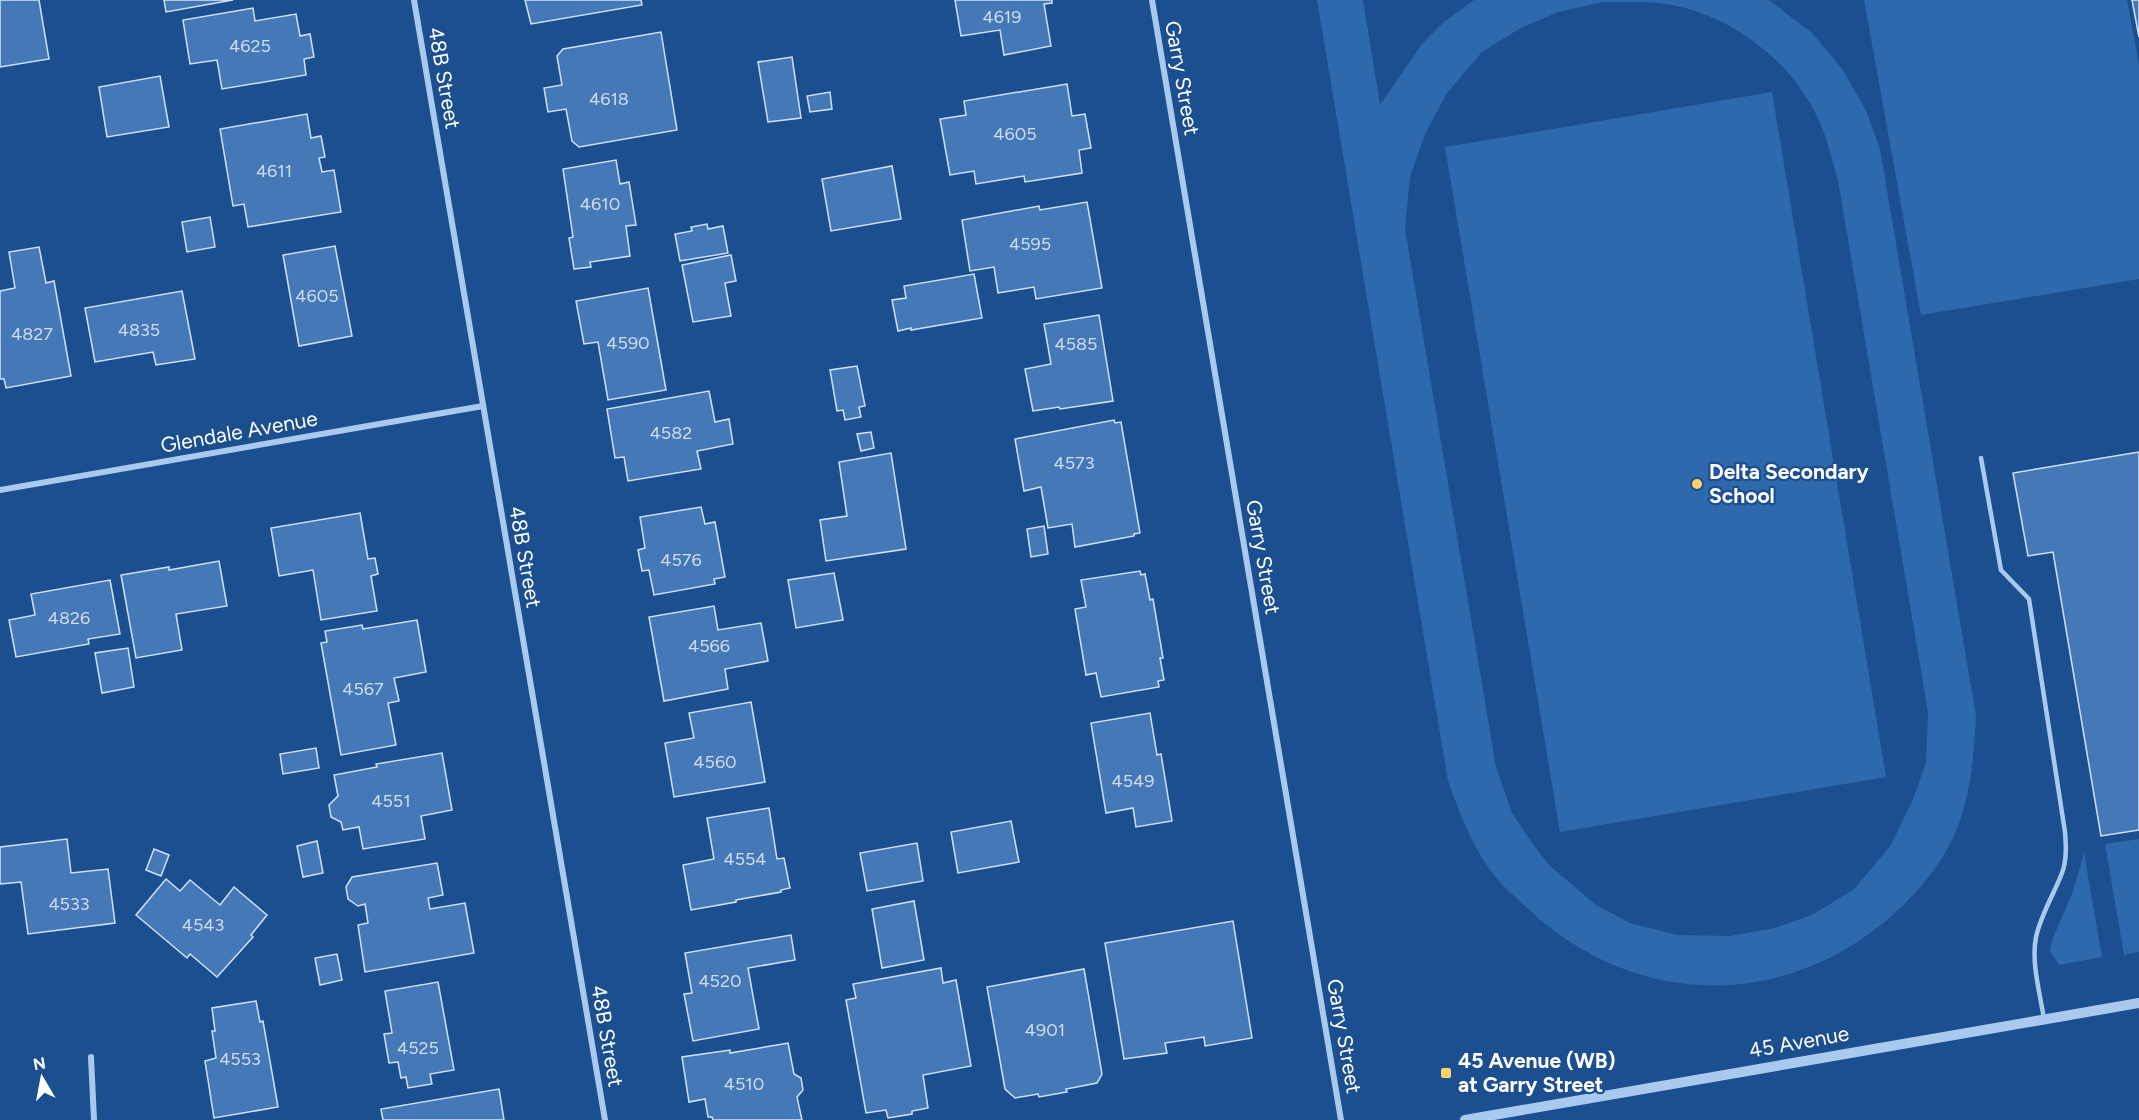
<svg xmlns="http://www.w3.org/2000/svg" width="2139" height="1120" viewBox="0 0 2139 1120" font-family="Figtree,sans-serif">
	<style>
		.green { fill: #2e69ad; fill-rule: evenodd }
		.building { fill: #4478b7; stroke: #cfe3fa; stroke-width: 1.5 }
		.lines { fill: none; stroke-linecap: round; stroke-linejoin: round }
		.service { stroke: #a9c9ee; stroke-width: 4.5 }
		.minor { stroke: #a9c9ee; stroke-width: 6 }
		.tertiary { stroke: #a9c9ee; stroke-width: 10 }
		.poi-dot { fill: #ffd166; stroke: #1b4f8f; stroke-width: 2 }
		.labels { text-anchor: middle; stroke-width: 4.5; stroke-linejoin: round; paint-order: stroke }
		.number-label { font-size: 18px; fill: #d0dded }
		.street-label { font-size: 21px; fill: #fff; stroke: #1b4f8f }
		.poi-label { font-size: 21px; font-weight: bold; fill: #fff; stroke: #1b4f8f; text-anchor: start }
	</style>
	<rect width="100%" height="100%" fill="#1b4f8f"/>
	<g class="green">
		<path d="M1317,0H1363L1380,105L1422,44L1444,22L1474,0H1769L1812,33L1843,70L1866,111L1880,149L1976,716C1974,757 1970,806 1950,844C1929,884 1892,920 1854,944C1746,1012 1617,994 1526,907C1513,895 1498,882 1488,867C1470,841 1459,811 1448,781ZM1603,2C1621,3 1640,1 1658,3C1726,10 1793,60 1820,123C1828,141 1832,161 1838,180L1928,712L1926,763L1913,799L1891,845L1854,889L1814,914L1775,928L1730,936L1678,935L1630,923L1596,905L1550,866L1532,843L1512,813L1496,767L1405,229L1410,177L1425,134L1447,93L1482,52L1519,29L1558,12Z"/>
		<polygon points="1864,0 2127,0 2139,64 2139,279 1921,315"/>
		<polygon points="1772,92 1886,777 1560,832 1445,147"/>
		<polygon points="2139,839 2139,952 2124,955 2105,844"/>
		<polygon points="2084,853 2102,957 2059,965 2050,951 2052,940 2072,894"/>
	</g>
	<g class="building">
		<polygon points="0,0 39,0 49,59 0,67"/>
		<polygon points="164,0 233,0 166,12"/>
		<polygon points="525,0 641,0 642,5 531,24"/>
		<polygon points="955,0 1052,0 1052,3 1044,4 1051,46 1004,55 1000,30 961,36"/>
		<polygon points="2132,0 2139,0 2139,37"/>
		<polygon points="253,8 255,21 296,14 300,36 310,34 314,57 304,59 306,75 222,89 217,60 190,64 183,20"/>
		<polygon points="661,32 677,130 579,147 572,141 566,109 548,112 544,88 562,85 557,56 563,49"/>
		<polygon points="792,57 801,118 768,122 758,62"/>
		<polygon points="160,76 169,127 107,137 99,87"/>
		<polygon points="1067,84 1072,116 1085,114 1091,148 1079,150 1082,173 1025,182 1024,176 976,184 974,171 950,175 940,119 966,115 964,101"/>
		<polygon points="830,92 832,109 810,112 807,96"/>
		<polygon points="307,114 311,138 321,136 325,157 319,158 322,172 334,170 341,212 248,227 244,204 233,206 220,129"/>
		<polygon points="616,160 620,184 629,182 636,225 626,226 630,256 590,262 591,267 574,269 569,238 573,237 563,169"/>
		<polygon points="892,166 901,219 831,231 822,179"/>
		<polygon points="1087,202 1102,288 1036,299 1034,287 998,293 994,267 970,271 962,220 1039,206 1040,210"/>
		<polygon points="210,217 215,247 187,252 182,222"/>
		<polygon points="707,224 708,229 723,226 728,253 680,261 675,234 692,231 691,227"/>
		<polygon points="335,246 352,336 299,346 283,255"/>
		<polygon points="39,247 46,283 54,281 71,376 6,388 4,379 0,379 0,291 15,288 9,252"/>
		<polygon points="731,255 736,281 725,283 731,316 693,322 682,265"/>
		<polygon points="974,274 982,318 911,330 911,328 898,331 892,300 906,298 904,286"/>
		<polygon points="648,288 666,390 608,400 598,342 584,344 576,301"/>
		<polygon points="182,291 195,359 156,365 153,352 95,362 85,308"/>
		<polygon points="1099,315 1113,401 1060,409 1059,407 1033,411 1025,369 1051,364 1044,324"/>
		<polygon points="857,366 865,406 859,407 861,417 845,420 843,410 837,411 830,370"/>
		<polygon points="709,391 715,422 729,419 733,444 697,451 701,469 628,481 624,457 615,458 607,409"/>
		<polygon points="1114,420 1115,423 1121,422 1140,533 1134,534 1134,536 1075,547 1072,524 1048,528 1041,487 1024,491 1015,439"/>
		<polygon points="871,432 874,448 861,451 857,434"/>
		<polygon points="2139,452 2139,830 2101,836 2053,552 2028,556 2013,473"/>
		<polygon points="891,453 906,549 826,561 820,520 847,516 839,462"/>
		<polygon points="701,507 705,524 715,522 725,577 714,579 715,584 654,595 649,570 642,571 638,550 645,548 640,517"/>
		<polygon points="360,513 368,559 375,558 378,574 371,576 377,611 321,620 313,570 279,576 271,528"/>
		<polygon points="1044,526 1048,554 1031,557 1027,529"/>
		<polygon points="219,561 227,606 176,614 182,650 136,658 121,575 169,567 169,570"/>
		<polygon points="1140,571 1141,575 1145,574 1150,600 1153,599 1163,658 1160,658 1164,680 1158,681 1159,687 1101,697 1096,673 1086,675 1075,609 1086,607 1081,580"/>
		<polygon points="834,573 843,620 796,628 788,580"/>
		<polygon points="110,580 120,634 88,639 89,644 16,657 9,620 35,615 31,594"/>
		<polygon points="714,606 718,630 761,623 768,661 725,669 728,689 664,701 649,617"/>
		<polygon points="417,620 426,672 394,678 399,701 388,703 396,745 341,755 321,643 327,642 325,631 362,625 363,629"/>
		<polygon points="128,648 134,687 102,693 95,653"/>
		<polygon points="751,702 765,782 674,797 665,743 694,738 689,713"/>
		<polygon points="1150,713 1157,755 1161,754 1172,821 1136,827 1133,808 1106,813 1091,723"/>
		<polygon points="316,748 319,768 283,774 280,754"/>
		<polygon points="442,753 452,810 421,816 425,839 363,849 359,827 343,830 341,822 331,817 329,805 338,796 334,775 377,767 376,764"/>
		<polygon points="769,808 777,859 784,858 790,888 781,890 781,892 736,900 736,902 691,910 683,865 714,859 707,818"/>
		<polygon points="1011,821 1019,862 958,873 951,832"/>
		<polygon points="67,839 71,873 108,869 115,923 28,934 21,882 0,884 0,847"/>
		<polygon points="317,841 323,873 303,877 297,846"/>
		<polygon points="917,843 923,881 867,891 860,853"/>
		<polygon points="154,849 169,855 161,876 146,870"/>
		<polygon points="437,863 443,895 428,898 430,909 465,903 474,953 365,972 358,925 368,923 365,904 358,906 348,899 346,887 352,877"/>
		<polygon points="166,879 180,891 190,880 220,905 234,887 267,915 251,935 253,937 217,977 190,954 187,958 136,915"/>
		<polygon points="914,901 924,960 882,968 872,909"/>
		<polygon points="1233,921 1252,1038 1205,1046 1204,1037 1165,1043 1167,1053 1124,1059 1105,943"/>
		<polygon points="791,935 795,960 748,968 759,1029 693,1041 684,994 692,993 685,953"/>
		<polygon points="337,954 342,980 320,985 315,958"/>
		<polygon points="941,968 943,983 956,980 971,1066 923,1075 928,1108 912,1111 912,1114 888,1118 886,1110 866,1113 846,1000 856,998 853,984"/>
		<polygon points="1084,969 1102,1074 1097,1083 1066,1089 1067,1092 1039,1097 1038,1094 1015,1098 1005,1089 987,987"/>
		<polygon points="438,982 454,1070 430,1074 432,1084 408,1088 406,1077 401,1078 398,1062 389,1063 384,1034 392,1033 385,991"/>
		<polygon points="256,1001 260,1022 263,1021 278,1107 214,1118 205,1061 216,1058 212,1031 215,1031 212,1008"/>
		<polygon points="788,1043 794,1074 801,1078 803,1090 797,1097 802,1120 713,1120 712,1117 708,1117 705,1099 689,1102 682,1057 730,1050 730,1053"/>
		<polygon points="499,1089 504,1120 383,1120 381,1109"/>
	</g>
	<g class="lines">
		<path class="service" d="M1981,458L2001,570L2029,599L2065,832C2066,845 2067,860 2062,873C2054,894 2041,914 2036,937C2031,963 2040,993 2044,1019"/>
		<g class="minor">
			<polyline points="414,0 605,1120"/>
			<polyline points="1152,0 1341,1120"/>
			<polyline points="0,490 483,406"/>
			<polyline points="91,1057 94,1120"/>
		</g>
		<polyline class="tertiary" points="1465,1120 2139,1003"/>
	</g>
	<g class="poi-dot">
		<circle cx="1697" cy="484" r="6"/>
		<rect x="1440" y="1067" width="12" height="12" rx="3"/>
	</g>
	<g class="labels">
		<g class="number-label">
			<text x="1002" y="23">4619</text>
			<text x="250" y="52">4625</text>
			<text x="609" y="105">4618</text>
			<text x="1015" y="140">4605</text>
			<text x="274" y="177">4611</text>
			<text x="600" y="210">4610</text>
			<text x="1030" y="250">4595</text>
			<text x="317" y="302">4605</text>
			<text x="139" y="336">4835</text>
			<text x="32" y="340">4827</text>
			<text x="628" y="349">4590</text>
			<text x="1076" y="350">4585</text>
			<text x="671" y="439">4582</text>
			<text x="1074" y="469">4573</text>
			<text x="681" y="566">4576</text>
			<text x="69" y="624">4826</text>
			<text x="709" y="652">4566</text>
			<text x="363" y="695">4567</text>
			<text x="715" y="768">4560</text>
			<text x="1133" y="787">4549</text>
			<text x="391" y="807">4551</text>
			<text x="745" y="865">4554</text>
			<text x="69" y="910">4533</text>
			<text x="203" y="931">4543</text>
			<text x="720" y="987">4520</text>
			<text x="1045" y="1036">4901</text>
			<text x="418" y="1054">4525</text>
			<text x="240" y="1065">4553</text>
			<text x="744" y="1090">4510</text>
		</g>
		<g class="street-label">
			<text transform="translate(444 78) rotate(80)" y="7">48B Street</text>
			<text transform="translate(1182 78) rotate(80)" y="7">Garry Street</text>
			<text transform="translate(239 432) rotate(-10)" y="7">Glendale Avenue</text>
			<text transform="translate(525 557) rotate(80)" y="7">48B Street</text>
			<text transform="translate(1263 557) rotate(80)" y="7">Garry Street</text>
			<text transform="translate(607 1036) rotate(80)" y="7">48B Street</text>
			<text transform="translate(1344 1036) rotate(80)" y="7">Garry Street</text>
			<text transform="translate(1799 1042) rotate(-10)" y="7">45 Avenue</text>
		</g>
		<g class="poi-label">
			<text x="1709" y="479">Delta Secondary<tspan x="1709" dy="24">School</tspan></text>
			<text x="1458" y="1068">45 Avenue (WB)<tspan x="1458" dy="24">at Garry Street</tspan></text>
		</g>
	</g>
	<g transform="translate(42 1078) rotate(350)" stroke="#1b4f8f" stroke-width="4.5" paint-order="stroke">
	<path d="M0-4.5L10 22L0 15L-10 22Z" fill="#ffffff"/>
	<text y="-9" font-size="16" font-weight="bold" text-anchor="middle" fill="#ffffff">N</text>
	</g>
</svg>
